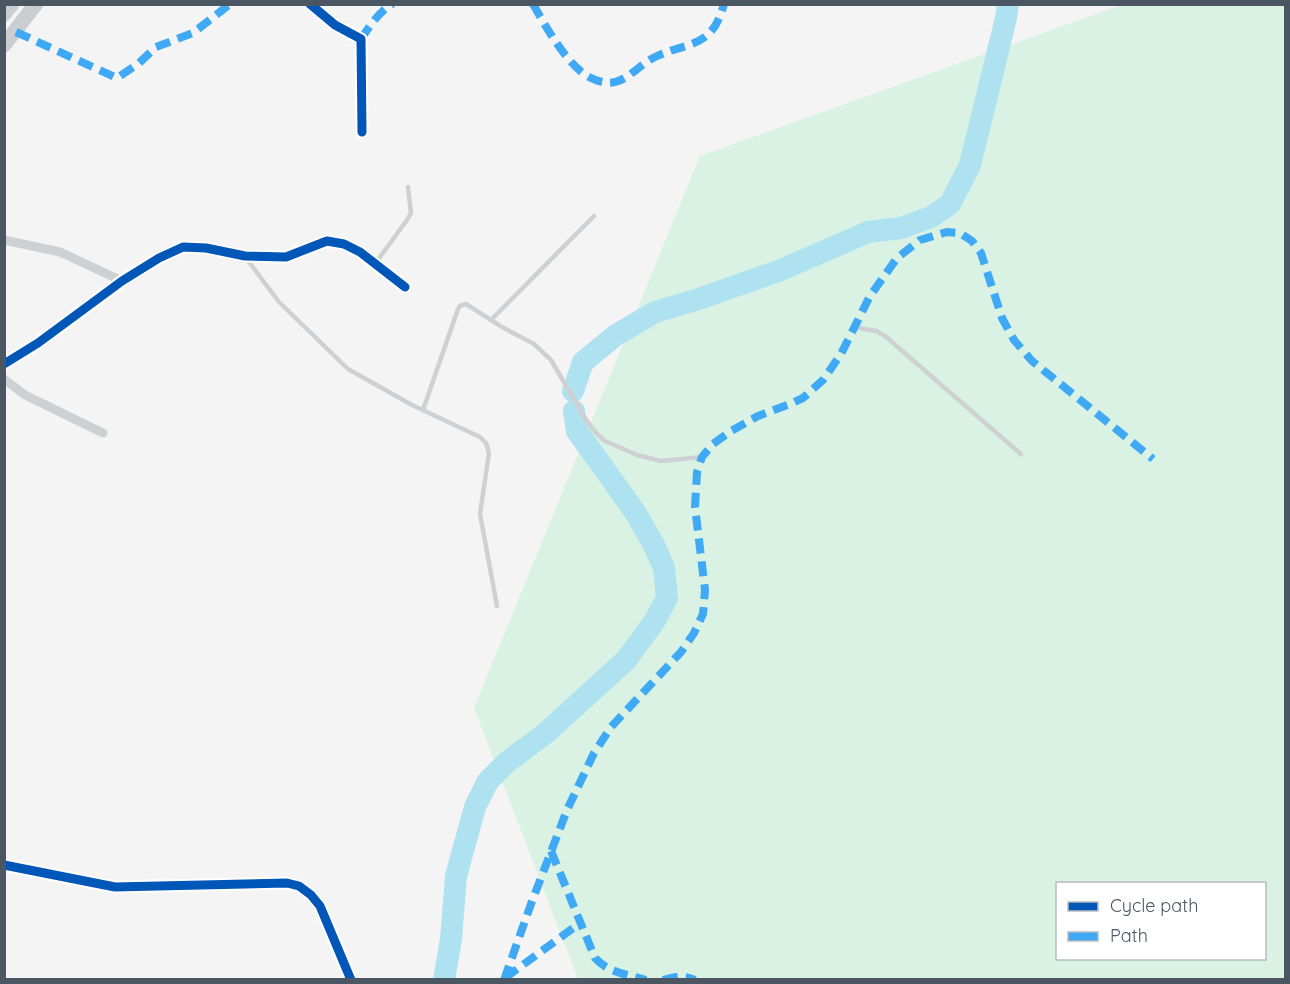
<svg xmlns="http://www.w3.org/2000/svg" width="1290" height="984" viewBox="0 0 1290 984" font-family="Quicksand,sans-serif">
	<style>
		.green { fill: #d9f2e3; fill-rule: evenodd }
		.lines { fill: none; stroke-linecap: round; stroke-linejoin: round }
		.river { stroke: #aee2f0; stroke-width: 22 }
		.lane { stroke: #ced0d2; stroke-width: 4.5 }
		.street { stroke: #ced0d2; stroke-width: 9 }
		.primary { stroke: #caced1; stroke-width: 15 }
		.quiet { stroke: #3fa9f5; stroke-width: 8; stroke-dasharray: 15 8; stroke-linecap: butt }
		.cycleway-casing { stroke: #fff; stroke-width: 13 }
		.cycleway { stroke: #0057b8; stroke-width: 9 }
	</style>
	<rect width="100%" height="100%" fill="#f4f4f4"/>
	<path class="green" d="M1121,5H1285V979H578L474,708L700,156ZM1058,884H1264V958H1058Z"/>
	<g class="lines">
		<g class="river">
			<polyline points="573,391 583,362 616,335 655,312 696,300 781,270 868,232 901,228 931,217 950,204 970,165 1006,18 1008,4"/>
			<polyline points="444,980 451,939 456,876 475,807 488,781 507,762 546,733 626,660 654,622 667,598 664,568 654,545 635,512 577,431 574,411"/>
		</g>
		<g class="lane">
			<polyline points="246,258 279,302 348,369 412,405 480,437 486,443 489,453 480,514 497,606"/>
			<polyline points="375,264 407,220 411,213 408,187"/>
			<polyline points="491,320 594,216"/>
			<polyline points="854,327 876,331 885,336 1021,454"/>
			<polyline points="423,410 458,309 460,306 466,304 502,327 534,344 551,360 586,420 597,434 605,441 637,455 661,461 702,457"/>
		</g>
		<g class="street">
			<polyline points="310,4 335,25 361,39 362,132"/>
			<polyline points="4,240 60,252 122,281"/>
			<polyline points="4,364 38,343 122,281 159,258 183,247 206,248 245,256 286,257 327,241 344,244 360,252 405,287"/>
			<polyline points="4,379 25,395 103,433"/>
			<polyline points="4,865 115,887 287,883 299,886 311,895 320,906 351,980"/>
		</g>
		<g class="primary">
			<polyline points="4,14 12,4"/>
			<polyline points="4,45 36,4"/>
		</g>
		<g class="quiet">
			<path d="M533,4C546,27 567,65 589,77C621,94 631,69 655,57C689,41 712,49 724,4"/>
			<polyline points="16,32 117,78 138,64 156,47 193,33 230,4"/>
			<path d="M361,39C370,26 379,11 393,4"/>
			<path d="M551,851L595,958C609,973 626,974 646,980"/>
			<polyline points="505,978 580,923"/>
			<polyline points="504,980 531,904 567,810 594,753 611,727 681,652 694,633 703,614 705,590 695,507 697,472 702,457 713,444 731,431 758,416 790,404 803,398 823,380 841,354 870,296 897,258 920,240 947,232 960,233 972,241 981,253 1002,318 1014,340 1032,361 1153,459"/>
			<path d="M663,980C674,977 684,975 695,980"/>
		</g>
		<defs>
			<g id="cycleway">
				<polyline points="310,4 335,25 361,39 362,132"/>
				<polyline points="4,364 38,343 122,281 159,258 183,247 206,248 245,256 286,257 327,241 344,244 360,252 405,287"/>
				<polyline points="4,865 115,887 287,883 299,886 311,895 320,906 351,980"/>
			</g>
		</defs>
		<use href="#cycleway" class="cycleway-casing"/>
		<use href="#cycleway" class="cycleway"/>
	</g>
	<rect width="1290" height="984" fill="none" stroke="#4a5661" stroke-width="12"/>
	<rect x="1056" y="882" width="210" height="78" fill="#ffffff" stroke="#b7bbc0" stroke-width="1.5"/>
	<rect x="1068" y="902" width="30" height="9" fill="#0057b8" stroke="#b7bbc0" stroke-width="1.5"/>
	<text x="1110" y="912" font-size="18" fill="#4a5661">Cycle path</text>
	<rect x="1068" y="932" width="30" height="9" fill="#3fa9f5" stroke="#b7bbc0" stroke-width="1.5"/>
	<text x="1110" y="942" font-size="18" fill="#4a5661">Path</text>
</svg>
